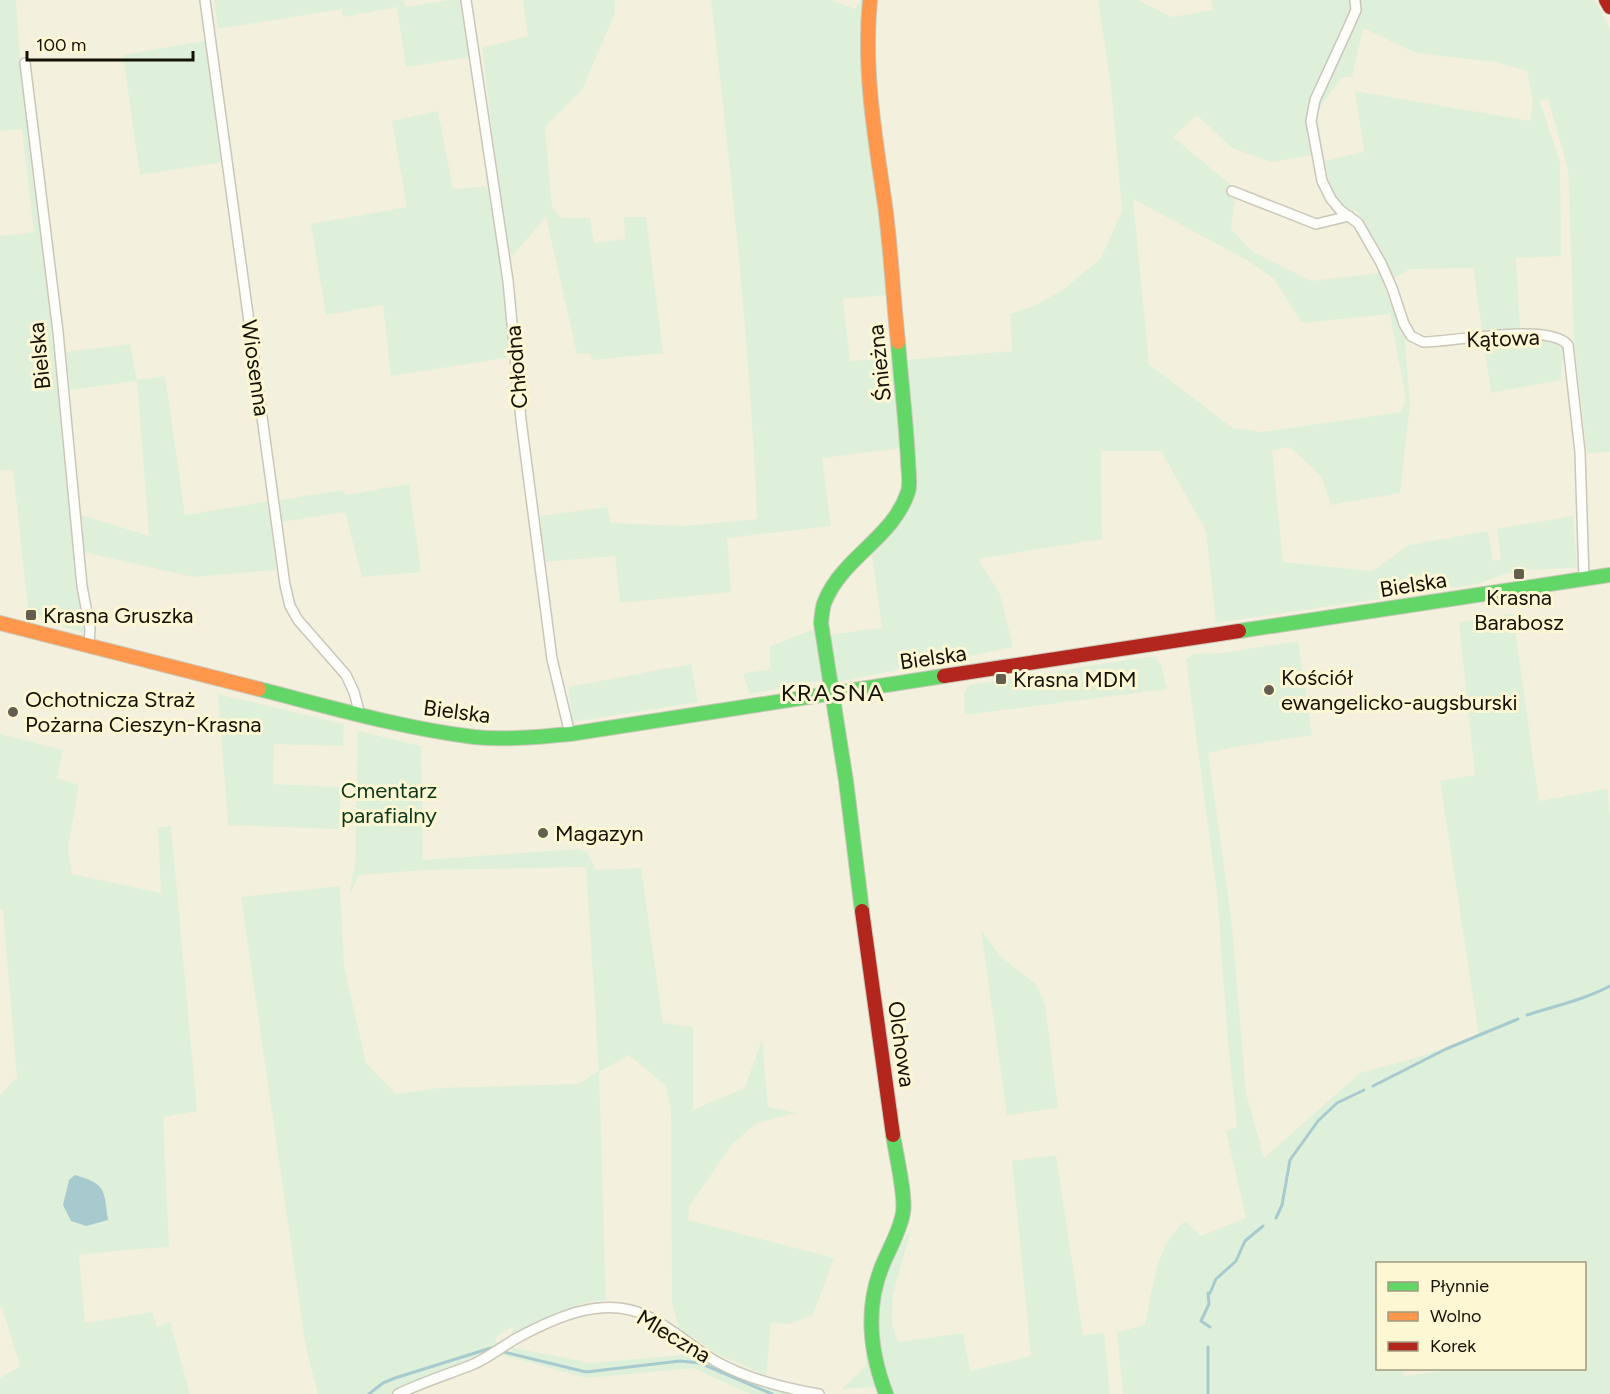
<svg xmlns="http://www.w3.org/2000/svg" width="1610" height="1394" viewBox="0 0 1610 1394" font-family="Figtree,sans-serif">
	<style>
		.green { fill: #dff0da; fill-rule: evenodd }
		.water { fill: #a7cacf }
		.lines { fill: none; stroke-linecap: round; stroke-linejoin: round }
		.stream { stroke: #a7cacf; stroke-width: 3 }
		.street-casing { stroke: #cac7b8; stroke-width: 12 }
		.fast-casing { stroke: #cac7b8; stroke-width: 16 }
		.slow-casing { stroke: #cac7b8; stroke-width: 16 }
		.jam-casing { stroke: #cac7b8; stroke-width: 16 }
		.street { stroke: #fdfdfa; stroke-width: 9 }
		.fast { stroke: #63d668; stroke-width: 14 }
		.slow { stroke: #ff974d; stroke-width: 14 }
		.jam { stroke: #b3261e; stroke-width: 14 }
		.poi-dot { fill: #625f51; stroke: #fdf7d3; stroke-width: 2 }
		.labels { text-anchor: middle; stroke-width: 6; stroke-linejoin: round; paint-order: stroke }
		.street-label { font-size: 22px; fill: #141105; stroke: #fdf7d3 }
		.poi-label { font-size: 22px; fill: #141105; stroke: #fdf7d3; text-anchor: start }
		.park-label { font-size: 22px; fill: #09381d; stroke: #fdf7d3 }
		.neighbourhood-label { font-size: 24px; letter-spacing: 1.5px; fill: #141105; stroke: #fdf7d3 }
	</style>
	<rect width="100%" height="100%" fill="#f3f0dd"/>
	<g class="green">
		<polygon points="0,0 16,0 19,47 54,328 51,330 84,633 51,623 28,608 13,470 0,471 0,236 34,232 22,129 0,131"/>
		<polygon points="214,0 404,0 406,7 448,0 460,0 471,57 406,67 397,7 343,17 342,9 218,29"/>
		<polygon points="523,0 615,0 615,13 582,90 545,127 552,207 561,218 590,218 594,243 625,239 624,217 646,217 663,353 592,360 591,354 577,354 546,217 512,256 505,238 482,48 528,36"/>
		<path d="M711,0H831L855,9L860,2V0H866L870,134L887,295L843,299L850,361L893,358L902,448L822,458L831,526L727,538L731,592L620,603L615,556L543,562L540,516L607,507L611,523L684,526L757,519C750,345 731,172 711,0Z"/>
		<path d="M1098,0H1138L1172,17L1213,10L1211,0H1351L1360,22L1355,0H1595L1610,28V452L1587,453L1574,339L1568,169L1548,99L1540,101L1560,162L1561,256L1516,258L1520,328L1565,336L1561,380L1491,393L1473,268L1410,269L1395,278L1358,213L1340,204L1333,193L1323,161L1364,152L1355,91L1530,121L1533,103L1527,71L1495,62L1416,53L1363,28L1352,77H1342L1317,111L1323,153L1271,162L1232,148L1197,115L1173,137L1236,189L1231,229L1253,252L1311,281L1379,273L1405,340L1410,404L1400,493L1331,505L1321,476L1290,447L1272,450L1283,562L1372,571L1409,545L1488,531L1493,561L1501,559L1497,529L1573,516L1577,567C1553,571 1528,567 1505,574C1496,576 1487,581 1478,584L1216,623L1206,531L1161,451H1101L1102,539L978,559L1000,594L1013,647L833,683L827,635L882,628L871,549L897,523L916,489L905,360L1012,351L1010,314L1036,305L1064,289L1101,258L1122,211L1111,86ZM1133,199L1247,260L1274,279L1302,323L1390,314L1406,399L1401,412L1261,432L1232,428L1149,364Z"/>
		<polygon points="208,40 223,162 140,175 123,55"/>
		<polygon points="438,111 453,189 491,186 511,357 391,376 383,305 326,315 311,224 407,207 392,121"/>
		<polygon points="130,344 137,380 165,376 185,515 269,501 276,570 193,577 84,552 82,515 149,536 137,381 70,390 66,352"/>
		<polygon points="409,484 421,572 362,577 345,512 281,522 280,500 343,490 346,495"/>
		<path d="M1513,614L1539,801L1607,789L1610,814V1394H1123L1117,1332L1145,1325C1153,1289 1155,1246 1185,1221L1201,1236L1246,1218L1226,1131L1237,1127L1228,1042L1217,893L1186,659L1193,654L1222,653L1298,641L1312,735L1235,747L1208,753L1231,916L1246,1093L1264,1158L1360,1073L1418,1057L1479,1036L1440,781L1475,775L1459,622ZM1378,1264H1584V1368H1466L1404,1376L1402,1369L1378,1368Z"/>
		<polygon points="815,629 824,680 750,694 743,674 770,669 770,646"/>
		<polygon points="1146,657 1155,657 1161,665 1167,689 965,715 964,693 969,685"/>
		<polygon points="691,664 698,702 573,722 568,687"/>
		<polygon points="218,694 344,724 343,746 274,744 273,784 341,787 339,829 228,825"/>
		<polygon points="358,731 421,746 423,860 577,849 587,852 596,870 641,868 663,1023 693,1027 693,1110 745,1088 762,1039 768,1107 796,1113 757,1123 732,1144 689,1207 688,1220 834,1258 813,1315 789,1324 771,1323 766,1376 717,1354 679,1328 672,1304 671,1110 666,1086 629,1055 599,1072 606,1300 585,1303 512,1337 513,1326 495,1338 498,1347 393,1394 318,1394 306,1348 241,897 340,886 344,966 366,1063 396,1094 438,1088 578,1084 599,1071 586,867 426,870 359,875 349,896 355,863"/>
		<polygon points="0,734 63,750 57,778 79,785 68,848 72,874 161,893 158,828 171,826 197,1111 163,1117 169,1247 124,1250 79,1255 85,1323 152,1312 157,1327 170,1322 190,1394 0,1394 0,1378 20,1366 2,1307 0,1307 0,1095 17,1077 3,910 0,909"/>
		<polygon points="981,930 1000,956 1036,984 1045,1004 1058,1108 1007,1115"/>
		<path d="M1056,1155L1083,1335L1104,1333L1110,1394H880L877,1387L842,1389L866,1366V1354L879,1349C878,1323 877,1292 887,1268C893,1254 904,1240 912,1227L893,1294L892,1323L898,1342L963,1333L970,1371L1031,1356L1012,1161Z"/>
		<polygon points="514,1348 591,1363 694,1354 731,1374 775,1390 800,1394 750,1394 693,1368 587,1378 501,1355"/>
	</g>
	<path class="water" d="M75,1175C106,1184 104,1189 108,1220L86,1226L71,1221L63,1205L69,1180Z"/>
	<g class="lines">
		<g class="stream">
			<path d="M1527,1015C1555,1006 1583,1000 1610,986"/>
			<polyline points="1373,1086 1446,1049 1518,1019"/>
			<polyline points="1276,1218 1282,1205 1290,1160 1318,1121 1337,1103 1364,1090"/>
			<polyline points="1210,1327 1201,1321 1209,1304 1208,1293 1210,1293 1216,1279 1236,1261 1245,1241 1263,1226"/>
			<polyline points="504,1352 586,1372 680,1361 700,1363 772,1394"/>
			<polyline points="369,1394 383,1383 395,1378 491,1348"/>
			<polyline points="1208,1394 1208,1347"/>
		</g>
		<defs>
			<g id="street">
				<polyline points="205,0 285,585 290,606 298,620 346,675 354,692 360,715"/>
				<polyline points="466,0 508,281 521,420 552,659 570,734"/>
				<path d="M1355,0L1356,10L1349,26L1315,100L1311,121L1322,181L1331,199L1340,210L1358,223L1381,263L1392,288L1404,324L1411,336L1423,342C1454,342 1549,322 1568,345L1580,452L1584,579"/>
				<polyline points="25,63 58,332 82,586 90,629 89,645"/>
				<polyline points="1232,191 1316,224 1349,216"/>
				<path d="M398,1394C423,1382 449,1374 474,1364C489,1357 503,1346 517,1338C556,1317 604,1295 647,1316C672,1328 692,1347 715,1361C747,1379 783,1388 819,1394"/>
			</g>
			<g id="fast">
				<polyline points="1239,631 1610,575"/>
				<path d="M259,689C330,707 401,728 474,737C505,740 539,737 570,734L944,676"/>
				<path d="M862,911L846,781L821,623C822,616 822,607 825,601C843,557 893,538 908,492C911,483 908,470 908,460C906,421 901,381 898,342"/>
				<path d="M886,1394C870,1352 865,1306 883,1264C890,1247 900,1231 903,1213C906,1197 896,1154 893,1135"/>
			</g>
			<g id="slow">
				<path d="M870,0C863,69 875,137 885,205C891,250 893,296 898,342"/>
				<polyline points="0,623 259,689"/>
			</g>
			<g id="jam">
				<polyline points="1606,0 1610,7"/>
				<polyline points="944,676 1239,631"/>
				<polyline points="862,911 893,1135"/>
			</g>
		</defs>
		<use href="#street" class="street-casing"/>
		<use href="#fast" class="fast-casing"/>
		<use href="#slow" class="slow-casing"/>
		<use href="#jam" class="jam-casing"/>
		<use href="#street" class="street"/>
		<use href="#fast" class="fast"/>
		<use href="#slow" class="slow"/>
		<use href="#jam" class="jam"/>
	</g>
	<g class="poi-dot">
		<rect x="1513" y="568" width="12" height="12" rx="3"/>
		<rect x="25" y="609" width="12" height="12" rx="3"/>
		<rect x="995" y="673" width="12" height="12" rx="3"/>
		<circle cx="1269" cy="690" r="6"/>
		<circle cx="13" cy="712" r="6"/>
		<circle cx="543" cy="833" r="6"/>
	</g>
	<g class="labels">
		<g class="street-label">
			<text transform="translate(1503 338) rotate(-2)" y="8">Kątowa</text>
			<text transform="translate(39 356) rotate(-96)" y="8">Bielska</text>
			<text transform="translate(879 363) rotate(-96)" y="8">Śnieżna</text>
			<text transform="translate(516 367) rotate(-95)" y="8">Chłodna</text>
			<text transform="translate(256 368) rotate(82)" y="8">Wiosenna</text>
			<text transform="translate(1413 584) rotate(-9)" y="8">Bielska</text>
			<text transform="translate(933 657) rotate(-8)" y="8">Bielska</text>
			<text transform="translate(457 711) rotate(7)" y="8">Bielska</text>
			<text transform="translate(902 1044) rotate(82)" y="8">Olchowa</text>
			<text transform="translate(674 1336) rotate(31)" y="8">Mleczna</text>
		</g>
		<g class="poi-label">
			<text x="1519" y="605" text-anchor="middle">Krasna<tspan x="1519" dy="25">Barabosz</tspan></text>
			<text x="43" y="623">Krasna Gruszka</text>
			<text x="1281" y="685">Kościół<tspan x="1281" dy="25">ewangelicko-augsburski</tspan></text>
			<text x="1013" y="687">Krasna MDM</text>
			<text x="25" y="707">Ochotnicza Straż<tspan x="25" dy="25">Pożarna Cieszyn-Krasna</tspan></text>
			<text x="555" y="841">Magazyn</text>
		</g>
		<g class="park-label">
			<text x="389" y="798">Cmentarz<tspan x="389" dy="25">parafialny</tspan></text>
		</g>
		<g class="neighbourhood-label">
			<text x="833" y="701">KRASNA</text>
		</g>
	</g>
	<rect x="1376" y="1262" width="210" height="108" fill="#fdf7d3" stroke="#a09b81" stroke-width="1.5"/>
	<rect x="1388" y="1282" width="30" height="9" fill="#63d668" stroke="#a09b81" stroke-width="1.5"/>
	<text x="1430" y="1292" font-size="18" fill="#141105">Płynnie</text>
	<rect x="1388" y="1312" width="30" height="9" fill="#ff974d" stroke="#a09b81" stroke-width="1.5"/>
	<text x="1430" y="1322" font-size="18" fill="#141105">Wolno</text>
	<rect x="1388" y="1342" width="30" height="9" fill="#b3261e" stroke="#a09b81" stroke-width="1.5"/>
	<text x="1430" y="1352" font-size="18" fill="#141105">Korek</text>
	<path d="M27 51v9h166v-9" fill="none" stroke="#141105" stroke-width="3"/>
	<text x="36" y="51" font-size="18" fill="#141105" stroke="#fdf7d3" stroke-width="4.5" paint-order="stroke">100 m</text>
</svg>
